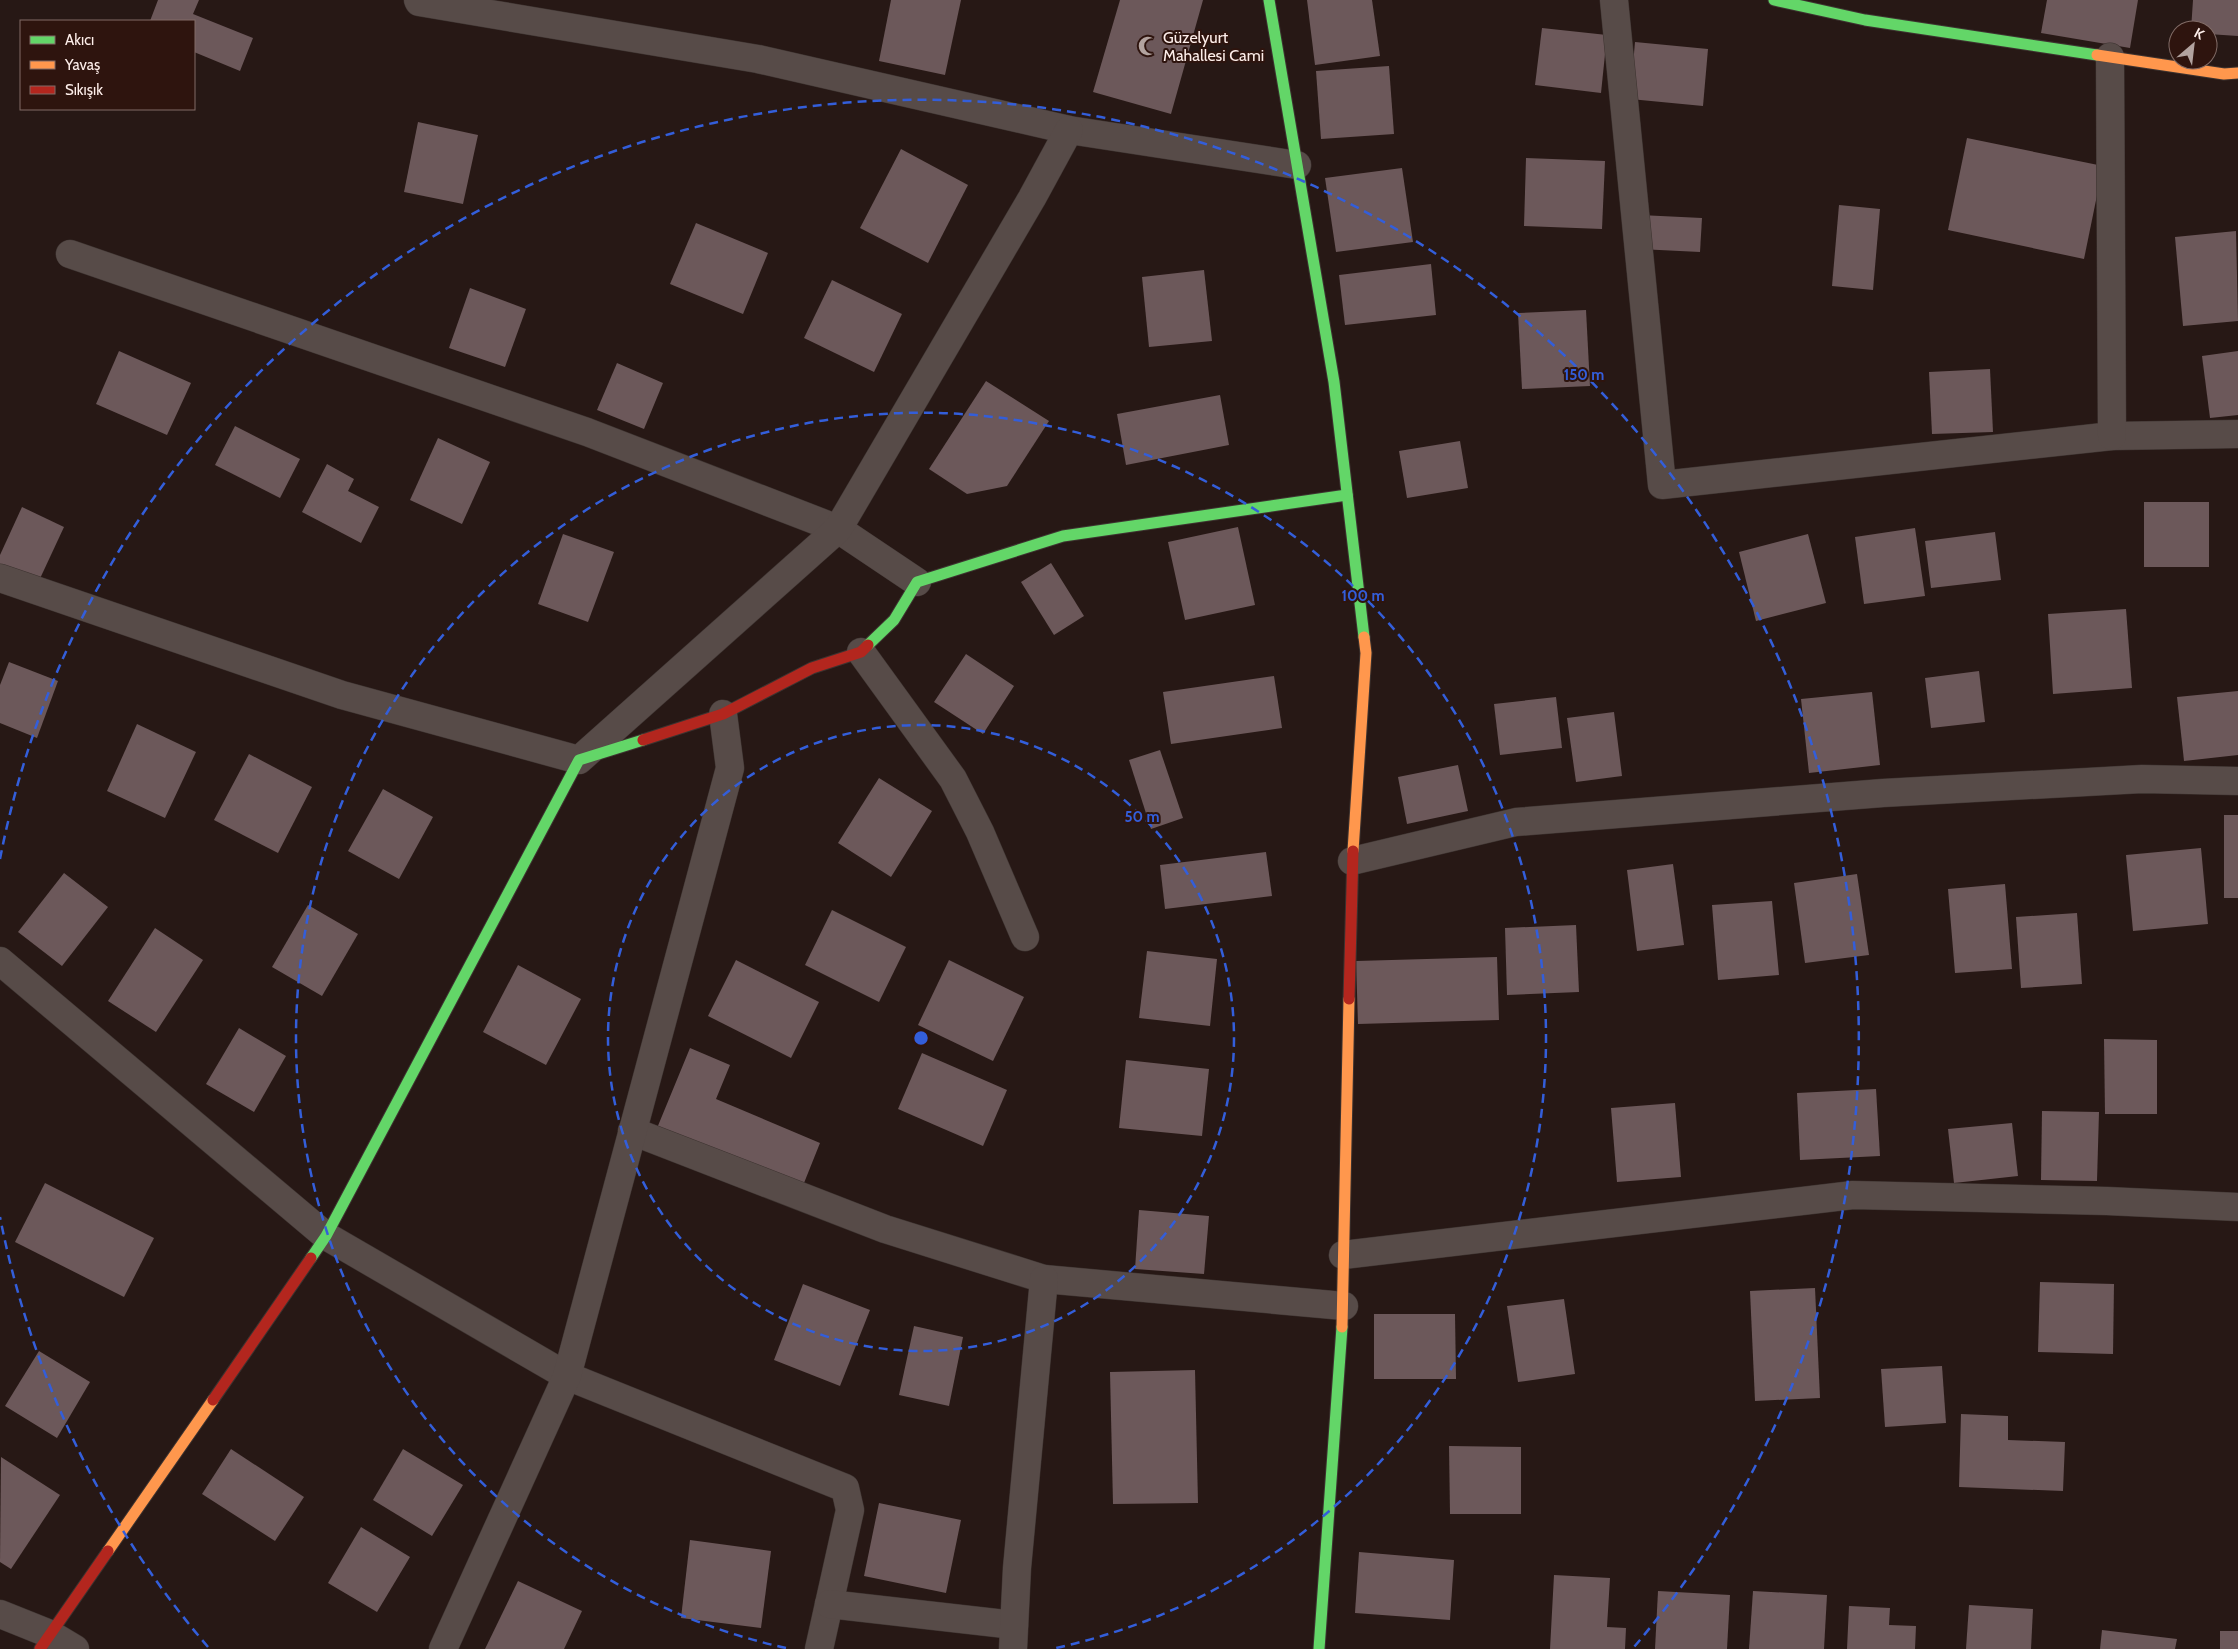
<svg xmlns="http://www.w3.org/2000/svg" width="2238" height="1649" viewBox="0 0 2238 1649" font-family="Cabin,sans-serif">
	<style>
		.building { fill: #6c585a }
		.lines { fill: none; stroke-linecap: round; stroke-linejoin: round }
		.street-casing { stroke: #3d3330; stroke-width: 29 }
		.fast-casing { stroke: #3d3330; stroke-width: 13 }
		.slow-casing { stroke: #3d3330; stroke-width: 13 }
		.jam-casing { stroke: #3d3330; stroke-width: 13 }
		.street { stroke: #574b48; stroke-width: 28 }
		.fast { stroke: #63d668; stroke-width: 11 }
		.slow { stroke: #ff974d; stroke-width: 11 }
		.jam { stroke: #b3261e; stroke-width: 11 }
		.ring { fill: none; stroke: #335eda; stroke-width: 2.5; stroke-dasharray: 9 6 }
		.labels { text-anchor: middle; stroke-width: 4; stroke-linejoin: round; paint-order: stroke }
		.poi-label { font-size: 16px; fill: #fdeeea; stroke: #2e140e; text-anchor: start }
		.centre { fill: #335eda; stroke: #2e140e; stroke-width: 2.5 }
		.ring-label { font-size: 15px; text-anchor: middle; font-weight: bold; fill: #335eda; stroke: #2e140e; stroke-width: 4; stroke-linejoin: round; paint-order: stroke }
	</style>
	<rect width="100%" height="100%" fill="#271815"/>
	<g class="building">
		<polygon points="158,0 199,0 193,14 253,38 240,71 194,52 194,21 150,21"/>
		<polygon points="891,0 961,0 945,75 879,61"/>
		<polygon points="1120,0 1203,0 1171,114 1093,92"/>
		<polygon points="1307,0 1372,0 1380,56 1315,65"/>
		<polygon points="2047,0 2138,0 2130,48 2041,33"/>
		<polygon points="2193,0 2238,0 2238,36 2208,34 2208,30 2191,30"/>
		<polygon points="1542,28 1607,35 1601,93 1535,85"/>
		<polygon points="1635,42 1708,49 1703,106 1630,99"/>
		<polygon points="1389,66 1394,134 1321,139 1316,71"/>
		<polygon points="418,122 478,135 463,204 404,192"/>
		<polygon points="1967,138 2103,166 2084,259 1948,230"/>
		<polygon points="901,149 968,185 928,263 860,228"/>
		<polygon points="1526,158 1605,161 1602,229 1524,226"/>
		<polygon points="1402,168 1413,242 1336,252 1325,178"/>
		<polygon points="1839,205 1880,209 1873,290 1832,286"/>
		<polygon points="1640,215 1702,218 1700,252 1639,249"/>
		<polygon points="696,223 768,253 743,314 670,284"/>
		<polygon points="2236,231 2238,321 2183,326 2175,237"/>
		<polygon points="1431,264 1436,315 1345,325 1339,275"/>
		<polygon points="1204,270 1212,341 1149,347 1142,277"/>
		<polygon points="832,280 902,314 874,372 804,338"/>
		<polygon points="470,288 526,309 505,367 449,348"/>
		<polygon points="1586,310 1590,386 1522,389 1518,313"/>
		<polygon points="119,351 191,383 167,435 96,404"/>
		<polygon points="2238,351 2238,415 2210,418 2202,356"/>
		<polygon points="617,363 663,383 644,429 597,410"/>
		<polygon points="1990,369 1993,432 1932,434 1929,372"/>
		<polygon points="986,381 1049,421 1007,486 967,494 929,469"/>
		<polygon points="1220,395 1229,445 1126,465 1117,414"/>
		<polygon points="235,426 300,459 280,498 215,465"/>
		<polygon points="438,438 490,462 462,524 410,500"/>
		<polygon points="1460,441 1468,488 1407,498 1399,451"/>
		<polygon points="327,464 354,479 348,491 379,507 361,543 302,512"/>
		<rect x="2144" y="502" width="65" height="65"/>
		<polygon points="22,507 64,527 37,585 0,568 0,555"/>
		<polygon points="1238,527 1255,605 1185,620 1168,542"/>
		<polygon points="1915,528 1925,596 1864,604 1855,537"/>
		<polygon points="1995,532 2001,580 1931,588 1925,541"/>
		<polygon points="563,534 614,552 588,622 538,604"/>
		<polygon points="1808,534 1826,603 1756,621 1739,552"/>
		<polygon points="1051,563 1084,616 1054,635 1021,582"/>
		<polygon points="2126,609 2132,688 2053,694 2048,614"/>
		<polygon points="966,654 1014,686 983,734 934,702"/>
		<polygon points="9,662 58,681 37,738 0,723 0,685"/>
		<polygon points="1979,671 1985,722 1931,728 1925,678"/>
		<polygon points="1274,676 1282,728 1171,744 1163,692"/>
		<polygon points="2238,691 2238,755 2184,761 2177,697"/>
		<polygon points="1872,692 1880,765 1809,773 1801,699"/>
		<polygon points="1556,697 1562,748 1500,755 1494,704"/>
		<polygon points="1614,712 1622,776 1576,782 1567,718"/>
		<polygon points="137,724 196,752 165,818 107,791"/>
		<polygon points="1160,750 1183,818 1151,829 1129,760"/>
		<polygon points="249,754 312,787 278,853 214,820"/>
		<polygon points="1458,765 1468,811 1407,824 1398,777"/>
		<polygon points="879,778 932,811 891,877 838,843"/>
		<polygon points="383,789 433,817 399,879 348,851"/>
		<rect x="2224" y="815" width="14" height="83"/>
		<polygon points="2201,848 2208,924 2133,931 2126,855"/>
		<polygon points="1266,852 1272,896 1165,909 1160,865"/>
		<polygon points="1673,864 1684,945 1637,951 1627,870"/>
		<polygon points="64,873 108,907 62,966 18,932"/>
		<polygon points="1857,874 1869,955 1805,963 1794,883"/>
		<polygon points="2005,884 2012,969 1955,973 1948,889"/>
		<polygon points="1772,901 1779,975 1718,980 1712,905"/>
		<polygon points="308,905 358,934 322,996 272,967"/>
		<polygon points="832,910 906,947 879,1002 805,965"/>
		<polygon points="2077,913 2082,984 2021,988 2016,917"/>
		<polygon points="1576,925 1579,992 1507,995 1505,928"/>
		<polygon points="155,928 203,960 156,1032 108,1001"/>
		<polygon points="1147,951 1217,959 1210,1026 1139,1018"/>
		<polygon points="1497,957 1499,1020 1358,1024 1356,961"/>
		<polygon points="736,960 819,1002 791,1058 708,1016"/>
		<polygon points="949,960 1024,997 993,1061 918,1025"/>
		<polygon points="518,965 581,999 546,1065 483,1032"/>
		<polygon points="239,1028 286,1056 254,1112 206,1084"/>
		<polygon points="2104,1039 2157,1040 2157,1114 2105,1114"/>
		<polygon points="690,1048 730,1065 716,1099 820,1143 800,1193 655,1133"/>
		<polygon points="922,1053 1007,1090 983,1146 898,1109"/>
		<polygon points="1126,1060 1209,1069 1202,1136 1119,1128"/>
		<polygon points="1876,1089 1880,1156 1800,1160 1797,1093"/>
		<polygon points="1675,1103 1681,1177 1617,1182 1611,1108"/>
		<polygon points="2042,1111 2099,1112 2097,1181 2041,1180"/>
		<polygon points="2012,1123 2018,1176 1954,1183 1948,1129"/>
		<polygon points="45,1183 154,1238 124,1297 15,1242"/>
		<polygon points="1139,1210 1209,1216 1204,1274 1135,1269"/>
		<polygon points="2040,1282 2114,1284 2113,1354 2038,1352"/>
		<polygon points="803,1284 870,1310 840,1386 774,1360"/>
		<polygon points="1815,1288 1820,1398 1755,1401 1750,1291"/>
		<polygon points="1564,1299 1575,1374 1518,1382 1507,1306"/>
		<polygon points="1374,1314 1455,1314 1456,1379 1374,1379"/>
		<polygon points="914,1326 963,1337 949,1406 899,1395"/>
		<polygon points="39,1351 90,1382 57,1438 5,1406"/>
		<polygon points="1942,1366 1946,1423 1885,1427 1881,1369"/>
		<polygon points="1195,1370 1198,1503 1113,1504 1110,1372"/>
		<polygon points="1961,1414 2008,1416 2008,1440 2065,1442 2063,1491 1959,1487"/>
		<polygon points="1449,1446 1521,1447 1521,1514 1450,1514"/>
		<polygon points="231,1449 304,1497 275,1541 202,1494"/>
		<polygon points="403,1449 463,1485 432,1536 373,1500"/>
		<polygon points="1,1457 60,1495 11,1569 0,1562"/>
		<polygon points="879,1503 961,1520 946,1593 864,1576"/>
		<polygon points="361,1527 410,1557 377,1612 328,1583"/>
		<polygon points="690,1540 771,1551 761,1628 681,1618"/>
		<polygon points="1359,1552 1454,1560 1450,1620 1355,1613"/>
		<polygon points="1554,1575 1610,1578 1607,1627 1626,1628 1625,1649 1550,1649"/>
		<polygon points="518,1581 582,1611 564,1649 485,1649"/>
		<polygon points="1658,1591 1730,1595 1727,1649 1655,1649"/>
		<polygon points="1753,1591 1827,1595 1824,1649 1749,1649"/>
		<polygon points="1969,1605 2033,1609 2031,1649 1966,1649"/>
		<polygon points="1849,1606 1890,1608 1889,1625 1916,1626 1915,1649 1847,1649"/>
		<polygon points="2102,1630 2177,1639 2175,1649 2100,1649"/>
		<rect x="2220" y="1631" width="18" height="18"/>
	</g>
	<g class="lines">
		<defs>
			<g id="street">
				<polyline points="418,0 419,2 758,59 1069,130 1297,165"/>
				<polyline points="1614,0 1662,485 2112,436 2238,434"/>
				<polyline points="2110,57 2112,436"/>
				<polyline points="70,254 587,432 838,529 917,582"/>
				<polyline points="0,578 342,695 579,760 838,529 1032,198 1069,130"/>
				<polyline points="861,652 953,779 980,832 1025,937"/>
				<polyline points="1352,861 1516,822 1883,793 2142,779 2238,781"/>
				<polyline points="0,961 326,1236 567,1376 845,1488 850,1510 819,1649"/>
				<polyline points="632,1131 885,1229 1044,1279 1344,1306"/>
				<polyline points="1343,1255 1853,1195 2107,1201 2238,1207"/>
				<polyline points="829,1604 1014,1625"/>
				<polyline points="0,1614 50,1634 75,1649"/>
				<polyline points="443,1649 567,1376 730,768 723,714"/>
				<polyline points="1013,1649 1017,1568 1044,1279"/>
			</g>
			<g id="fast">
				<polyline points="1269,0 1334,382 1364,637"/>
				<polyline points="1774,0 1865,20 2097,55"/>
				<polyline points="868,645 894,620 917,582 1063,536 1347,495"/>
				<polyline points="311,1258 326,1236 579,760 643,740"/>
				<polyline points="1319,1649 1342,1327"/>
			</g>
			<g id="slow">
				<polyline points="2097,55 2224,74 2238,73"/>
				<polyline points="1353,851 1366,653 1364,637"/>
				<polyline points="1342,1327 1349,999"/>
				<polyline points="108,1551 213,1400"/>
			</g>
			<g id="jam">
				<polyline points="643,740 723,714 812,668 861,652 868,645"/>
				<polyline points="1349,999 1353,851"/>
				<polyline points="213,1400 311,1258"/>
				<polyline points="40,1649 108,1551"/>
			</g>
		</defs>
		<use href="#street" class="street-casing"/>
		<use href="#fast" class="fast-casing"/>
		<use href="#slow" class="slow-casing"/>
		<use href="#jam" class="jam-casing"/>
		<use href="#street" class="street"/>
		<use href="#fast" class="fast"/>
		<use href="#slow" class="slow"/>
		<use href="#jam" class="jam"/>
	</g>
	<g class="ring">
		<circle cx="921" cy="1038" r="313"/>
		<path d="M786 1648A625 625 0 1 1 1056 1648"/>
		<path d="M208 1647A938 938 0 0 1 0 1217M0 859A938 938 0 1 1 1634 1647"/>
	</g>
	<defs>
		<symbol id="mosque-bare" viewBox="-9 -9 18 18"><path d="M3.5-4.9A6 6 0 1 0 3.5 4.9A5 5 0 1 1 3.5-4.9Z" fill="#b2a39f" stroke="#2e140e" stroke-width="2.5" paint-order="stroke"/></symbol>
	</defs>
	<g fill-rule="evenodd">
		<use href="#mosque-bare" x="1134" y="32" width="28" height="28"/>
	</g>
	<g class="labels">
		<g class="poi-label">
			<text x="1163" y="43">Güzelyurt<tspan x="1163" dy="18">Mahallesi Cami</tspan></text>
		</g>
	</g>
	<circle cx="921" cy="1038" r="8" class="centre"/>
	<g class="ring-label">
		<text x="1584" y="380">150 m</text>
		<text x="1363" y="601">100 m</text>
		<text x="1142" y="822">50 m</text>
	</g>
	<rect x="20" y="20" width="175" height="90" fill="#2e140e" stroke="#816b66"/>
	<rect x="30" y="36" width="25" height="8" fill="#63d668" stroke="#816b66"/>
	<text x="65" y="45" font-size="15" fill="#fdeeea">Akıcı</text>
	<rect x="30" y="61" width="25" height="8" fill="#ff974d" stroke="#816b66"/>
	<text x="65" y="70" font-size="15" fill="#fdeeea">Yavaş</text>
	<rect x="30" y="86" width="25" height="8" fill="#b3261e" stroke="#816b66"/>
	<text x="65" y="95" font-size="15" fill="#fdeeea">Sıkışık</text>
	<g transform="translate(2193 45) rotate(28)"><circle r="24" fill="#2e140e" stroke="#816b66"/>
	<path d="M0-4L9 19L0 12L-9 19Z" fill="#b2a39f"/>
	<text y="-8" font-size="14" font-weight="bold" text-anchor="middle" fill="#fdeeea">K</text>
	</g>
</svg>
